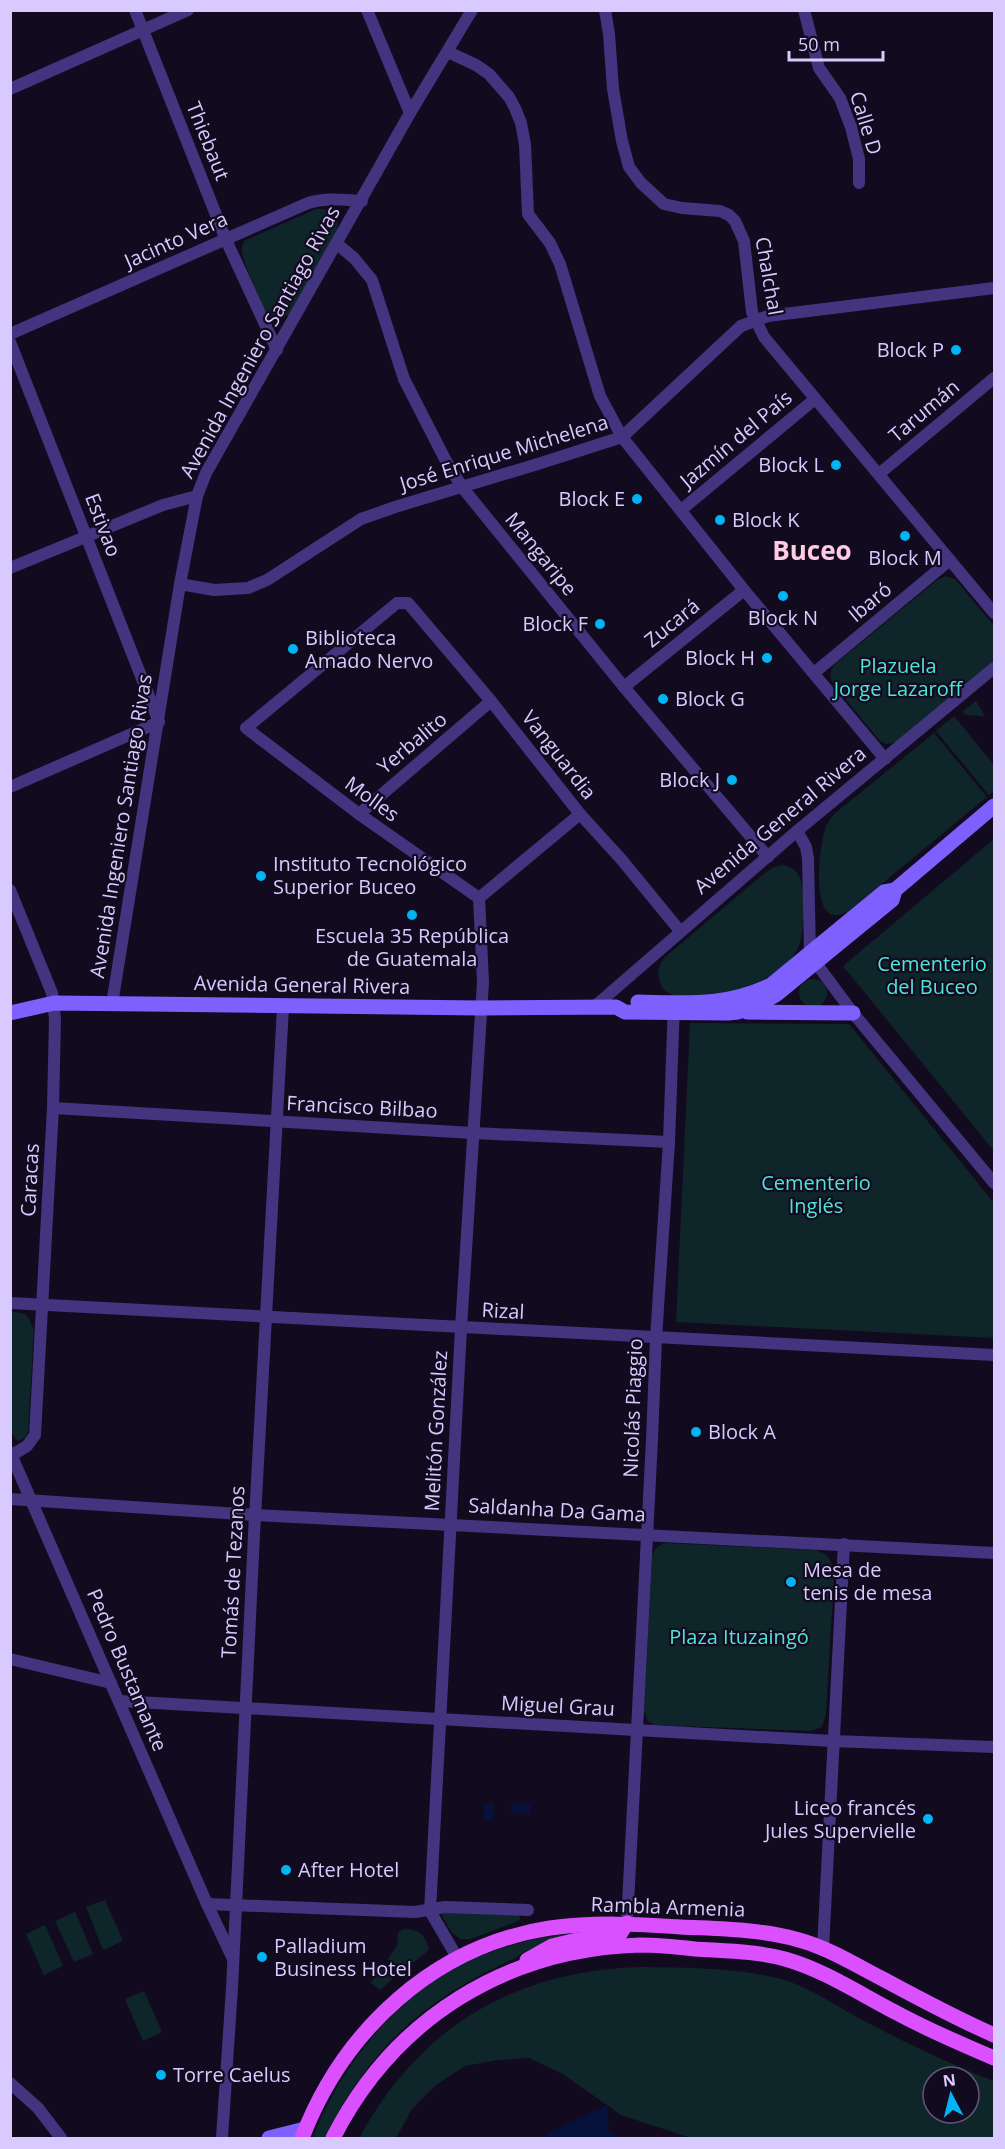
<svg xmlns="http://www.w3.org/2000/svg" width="1005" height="2149" viewBox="0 0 1005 2149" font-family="'Open Sans',sans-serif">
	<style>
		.green { fill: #0e2529; fill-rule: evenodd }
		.water { fill: #06113c }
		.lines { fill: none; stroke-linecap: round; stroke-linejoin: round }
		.street { stroke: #433480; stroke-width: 12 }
		.secondary { stroke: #7e60ff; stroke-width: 15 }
		.primary { stroke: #da50ff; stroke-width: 15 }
		.poi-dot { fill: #00b3f4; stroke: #120b1f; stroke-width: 2 }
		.labels { text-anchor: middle; stroke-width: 4.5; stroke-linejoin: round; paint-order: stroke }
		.street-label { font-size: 20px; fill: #d8c9ff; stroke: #120b1f }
		.poi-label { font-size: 20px; fill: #d8c9ff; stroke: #120b1f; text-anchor: start }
		.park-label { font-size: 20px; fill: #50e4d7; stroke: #120b1f }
		.district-label { font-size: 26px; font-weight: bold; fill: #ffcbe3; stroke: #120b1f }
	</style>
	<rect width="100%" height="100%" fill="#120b1f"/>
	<g class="green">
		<path d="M316,209H328L333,211L338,223L336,234L291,313L283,318H271C264,313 242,261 242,251C241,247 243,245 244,241Z"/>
		<path d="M946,576L955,579L994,626V661L898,742L886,744L879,740L834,685C829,678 830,673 833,666L937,580Z"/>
		<polygon points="976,701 985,716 965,715 963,711"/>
		<polygon points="954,716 994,765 994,790 989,795 936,731"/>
		<path d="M934,733L987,797L850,910C807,938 819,845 826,826C828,822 831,819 833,815Z"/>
		<polygon points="994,839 994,1151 843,966"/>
		<path d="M781,865C800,867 803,882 803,898C803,914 804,934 798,948C789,970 743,993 722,995C713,997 703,996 694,996C680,996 665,998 660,982C656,972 659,965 665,957L765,873L772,868Z"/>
		<circle cx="813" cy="993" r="14"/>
		<polygon points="690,1023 849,1024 994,1203 994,1338 676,1322"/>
		<polygon points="10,1311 26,1314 34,1329 28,1431 26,1437 19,1441 15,1439 11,1430"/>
		<polygon points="664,1543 816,1550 827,1555 832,1564 834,1576 826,1714 822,1727 810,1731 654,1725 648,1721 644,1711 652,1556 656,1548"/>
		<polygon points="105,1900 123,1941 103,1950 86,1907"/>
		<polygon points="443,1911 519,1914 520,1920 471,1939 461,1939 452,1933 442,1916"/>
		<polygon points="75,1912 93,1954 74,1962 55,1921"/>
		<polygon points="45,1925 63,1966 44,1975 26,1934"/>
		<path d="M404,1929C419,1930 426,1934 429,1950L405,1969L388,1959L398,1944C397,1936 396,1932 404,1929Z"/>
		<path d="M593,1931C572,1937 551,1942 531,1949C524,1952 518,1957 511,1960C423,2000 367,2051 325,2138H313C336,2076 384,2012 441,1976C487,1947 540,1936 593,1931Z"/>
		<polygon points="383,1964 398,1974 380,1990 371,1983"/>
		<path d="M640,1967C686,1968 736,1967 781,1979C813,1988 840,2009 870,2024C910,2045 952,2065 994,2081V2138H691L621,2115L563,2074L529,2058L498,2060L465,2066L436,2085L412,2109L396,2138H359C420,2027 513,1971 640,1967ZM933,2077H969V2113H933Z"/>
		<polygon points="144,1991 162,2032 143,2041 125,1999"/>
	</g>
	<g class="water">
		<polygon points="485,1803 494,1803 493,1819 484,1819"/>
		<polygon points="511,1803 531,1804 530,1813 511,1812"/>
		<polygon points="607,2105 609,2132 620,2138 542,2138 550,2132"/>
	</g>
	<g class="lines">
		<g class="street">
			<polyline points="135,10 226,240 277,350"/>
			<polyline points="367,10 410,113"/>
			<polyline points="605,10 609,34 613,89 622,141 629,167 641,183 664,204 682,208 720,211 729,215 735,221 744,241 752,312 764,337 994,613"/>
			<polyline points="804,10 819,68 840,98 851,127 859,159 859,183"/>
			<polyline points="448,52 476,65 489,74 509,97 515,108 521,123 525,144 528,214 550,243 560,264 600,396 622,437 744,590 885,759"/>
			<polyline points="10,89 188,10"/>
			<polyline points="337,244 354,258 372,280 404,379 446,461 462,487 624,687 768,857"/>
			<path d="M10,334L308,203C326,197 343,200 362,201"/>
			<polyline points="10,342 159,722 10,787"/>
			<polyline points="879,474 994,378"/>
			<polyline points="681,510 815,399"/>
			<polyline points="10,568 163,505 197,496"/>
			<polyline points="180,584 214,590 248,588 267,580 361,519 395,507 541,463 622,437 741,326 768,316 994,288"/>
			<polyline points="814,673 950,560"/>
			<polyline points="624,687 744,590"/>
			<polyline points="359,814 491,701"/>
			<polyline points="797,831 806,847 808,858 810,955 853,1013 994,1183"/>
			<polyline points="10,890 52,993 55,1019 53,1108 35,1435 27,1446 12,1455"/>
			<polyline points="479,898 359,814 246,728 397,603 408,603 491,701 580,814 621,859 680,931"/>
			<polyline points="479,898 580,814"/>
			<polyline points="112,1004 180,584 197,496 206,473 410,113 472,10"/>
			<polyline points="594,1007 797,831 994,668"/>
			<polyline points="53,1108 473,1133 669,1142"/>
			<polyline points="10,1303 994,1355"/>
			<polyline points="10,1452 207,1904 233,1959"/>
			<polyline points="10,1499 255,1515 994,1553"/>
			<polyline points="10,1659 111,1683"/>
			<polyline points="119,1701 833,1741 994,1747"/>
			<polyline points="207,1904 415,1912 445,1907 528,1910"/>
			<polyline points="627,1923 652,1440 656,1338 669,1142 674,1004"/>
			<polyline points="823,1948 844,1544"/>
			<polyline points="458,1959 430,1911 461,1328 483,982 479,898"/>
			<polyline points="10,2083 38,2108 61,2138"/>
			<polyline points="222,2138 232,1988 254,1535 283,1007"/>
		</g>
		<g class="secondary">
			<path d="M638,1002C687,1003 726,1007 771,985L884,892L895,890"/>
			<polyline points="747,1012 853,1013"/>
			<polyline points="10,1013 54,1003 480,1008 616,1007 625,1012 728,1013 738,1012 760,1004 777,994 892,900 895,890 994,806"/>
			<polyline points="269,2138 305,2129"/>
		</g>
		<g class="primary">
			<polyline points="527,1960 552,1946 577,1940 612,1937 620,1934 627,1923"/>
			<path d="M302,2138C343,2031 433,1946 550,1928C594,1922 637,1924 681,1927C720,1929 761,1929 799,1940C828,1948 854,1964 881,1978C918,1998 955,2018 994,2035"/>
			<path d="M333,2138C394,2018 506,1949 640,1945C658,1945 677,1947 695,1949C725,1951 756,1951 785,1959C824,1970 860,1994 895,2012C928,2030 961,2044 994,2058"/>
		</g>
	</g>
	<g class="poi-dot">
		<circle cx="956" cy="350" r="6"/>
		<circle cx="836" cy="465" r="6"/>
		<circle cx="637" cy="499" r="6"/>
		<circle cx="720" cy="520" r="6"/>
		<circle cx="905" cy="536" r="6"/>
		<circle cx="783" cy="596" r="6"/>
		<circle cx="600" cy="624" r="6"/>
		<circle cx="293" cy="649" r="6"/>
		<circle cx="767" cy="658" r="6"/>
		<circle cx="663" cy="699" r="6"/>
		<circle cx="732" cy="780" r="6"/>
		<circle cx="261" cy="876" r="6"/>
		<circle cx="412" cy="915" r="6"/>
		<circle cx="696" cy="1432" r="6"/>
		<circle cx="791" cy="1582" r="6"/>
		<circle cx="928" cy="1819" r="6"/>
		<circle cx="286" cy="1870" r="6"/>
		<circle cx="262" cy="1957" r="6"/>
		<circle cx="161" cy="2075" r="6"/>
	</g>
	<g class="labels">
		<g class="street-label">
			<text transform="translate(866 123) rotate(73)" y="7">Calle D</text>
			<text transform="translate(208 141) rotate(68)" y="7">Thiebaut</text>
			<text transform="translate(176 240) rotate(-24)" y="7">Jacinto Vera</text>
			<text transform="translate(769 276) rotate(80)" y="7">Chalchal</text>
			<text transform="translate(260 342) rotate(-61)" y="7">Avenida Ingeniero Santiago Rivas</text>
			<text transform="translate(924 411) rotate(-40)" y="7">Tarumán</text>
			<text transform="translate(736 439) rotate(-40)" y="7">Jazmín del País</text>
			<text transform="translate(504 453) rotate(-17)" y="7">José Enrique Michelena</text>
			<text transform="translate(103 525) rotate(69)" y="7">Estivao</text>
			<text transform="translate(541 554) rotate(51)" y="7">Mangaripe</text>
			<text transform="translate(870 602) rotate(-40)" y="7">Ibaró</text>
			<text transform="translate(672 623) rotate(-39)" y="7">Zucará</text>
			<text transform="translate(412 743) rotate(-40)" y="7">Yerbalito</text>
			<text transform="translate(559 755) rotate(52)" y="7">Vanguardia</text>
			<text transform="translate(372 799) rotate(36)" y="7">Molles</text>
			<text transform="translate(780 820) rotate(-40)" y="7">Avenida General Rivera</text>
			<text transform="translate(121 826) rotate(-81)" y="7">Avenida Ingeniero Santiago Rivas</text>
			<text transform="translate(302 985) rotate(1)" y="7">Avenida General Rivera</text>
			<text transform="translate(362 1107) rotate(3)" y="7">Francisco Bilbao</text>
			<text transform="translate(30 1180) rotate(-87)" y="7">Caracas</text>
			<text transform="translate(503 1311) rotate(3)" y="7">Rizal</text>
			<text transform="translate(633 1408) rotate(-88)" y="7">Nicolás Piaggio</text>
			<text transform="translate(436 1431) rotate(-87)" y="7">Melitón González</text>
			<text transform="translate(557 1510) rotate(3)" y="7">Saldanha Da Gama</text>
			<text transform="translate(233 1572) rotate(-87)" y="7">Tomás de Tezanos</text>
			<text transform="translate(127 1670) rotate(67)" y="7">Pedro Bustamante</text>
			<text transform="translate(558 1706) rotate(3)" y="7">Miguel Grau</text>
			<text transform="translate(668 1907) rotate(2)" y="7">Rambla Armenia</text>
		</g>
		<g class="poi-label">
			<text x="944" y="357" text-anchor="end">Block P</text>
			<text x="824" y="472" text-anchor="end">Block L</text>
			<text x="625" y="506" text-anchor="end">Block E</text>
			<text x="732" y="527">Block K</text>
			<text x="905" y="565" text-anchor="middle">Block M</text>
			<text x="783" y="625" text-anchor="middle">Block N</text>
			<text x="588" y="631" text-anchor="end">Block F</text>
			<text x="305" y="645">Biblioteca<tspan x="305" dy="23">Amado Nervo</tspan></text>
			<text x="755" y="665" text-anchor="end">Block H</text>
			<text x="675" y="706">Block G</text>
			<text x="720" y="787" text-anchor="end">Block J</text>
			<text x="273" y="871">Instituto Tecnológico<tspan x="273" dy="23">Superior Buceo</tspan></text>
			<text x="412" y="943" text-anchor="middle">Escuela 35 República<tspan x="412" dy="23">de Guatemala</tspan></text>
			<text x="708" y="1439">Block A</text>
			<text x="803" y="1577">Mesa de<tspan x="803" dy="23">tenis de mesa</tspan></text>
			<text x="916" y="1815" text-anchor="end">Liceo francés<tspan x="916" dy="23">Jules Supervielle</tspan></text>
			<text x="298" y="1877">After Hotel</text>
			<text x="274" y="1953">Palladium<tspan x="274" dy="23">Business Hotel</tspan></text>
			<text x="173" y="2082">Torre Caelus</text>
		</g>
		<g class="park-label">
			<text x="898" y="673">Plazuela<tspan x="898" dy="23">Jorge Lazaroff</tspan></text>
			<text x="932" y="971">Cementerio<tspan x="932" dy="23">del Buceo</tspan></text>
			<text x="816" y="1190">Cementerio<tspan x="816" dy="23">Inglés</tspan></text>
			<text x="739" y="1644">Plaza Ituzaingó</text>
		</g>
		<g class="district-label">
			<text x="812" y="560">Buceo</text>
		</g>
	</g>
	<rect width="1005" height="2149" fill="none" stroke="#d8c9ff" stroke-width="24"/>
	<g transform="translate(951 2095) rotate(353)"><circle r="28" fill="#120b1f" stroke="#615779" stroke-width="1.5"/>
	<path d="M0-4.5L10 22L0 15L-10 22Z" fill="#00b3f4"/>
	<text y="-9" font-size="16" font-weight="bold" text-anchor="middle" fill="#d8c9ff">N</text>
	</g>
	<path d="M789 51v9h94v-9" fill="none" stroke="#d8c9ff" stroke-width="3"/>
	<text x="798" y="51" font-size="18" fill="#d8c9ff" stroke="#120b1f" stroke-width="4.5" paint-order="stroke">50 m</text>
</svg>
